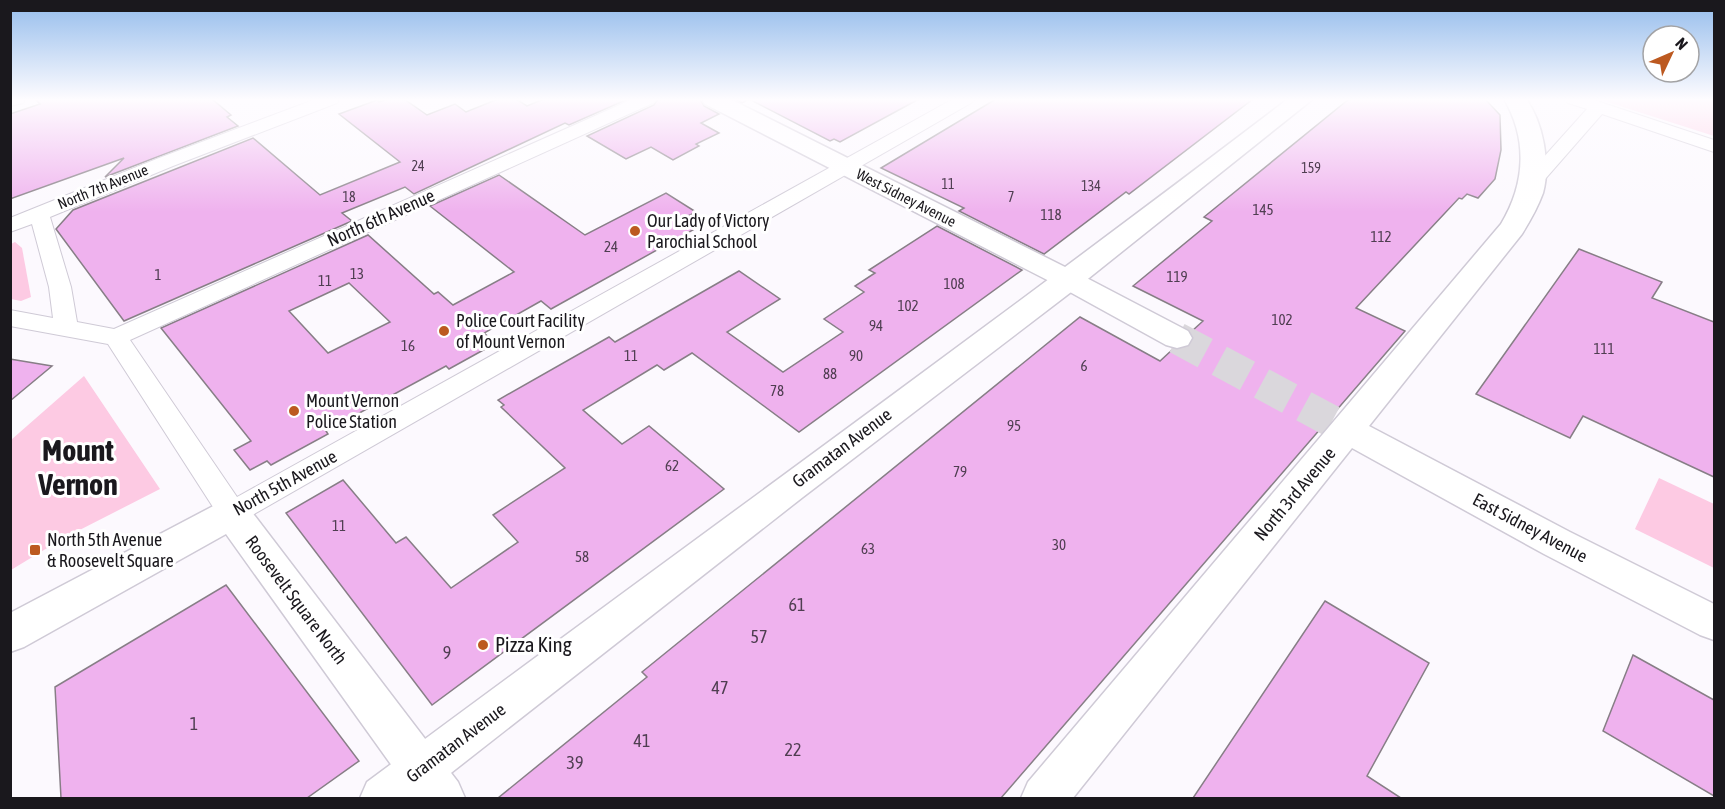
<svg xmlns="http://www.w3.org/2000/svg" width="1725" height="809" viewBox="0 0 1725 809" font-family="'Asap Condensed',sans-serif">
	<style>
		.green { fill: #fdcae3 }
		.building { fill: #efb2ee; stroke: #877e86; stroke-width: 1.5; fill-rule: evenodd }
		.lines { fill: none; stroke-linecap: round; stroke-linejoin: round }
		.tertiary-tunnel { stroke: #dad7dc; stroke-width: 32; stroke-dasharray: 32 16; stroke-linecap: butt }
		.minor-casing { stroke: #cfcad6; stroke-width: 2 }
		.tertiary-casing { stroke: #cfcad6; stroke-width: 3 }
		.secondary-casing { stroke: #cfcad6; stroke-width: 3 }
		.minor { fill: #fff; fill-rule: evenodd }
		.tertiary { fill: #fff; fill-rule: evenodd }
		.secondary { fill: #fff; fill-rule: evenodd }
		.poi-dot { fill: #bc5920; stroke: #fff; stroke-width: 2 }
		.labels { text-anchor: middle; stroke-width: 6; stroke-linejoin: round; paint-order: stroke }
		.far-number-label { font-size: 14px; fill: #4f3e51 }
		.far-street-label { font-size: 15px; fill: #1a181d; stroke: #fff }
		.number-label { font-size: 15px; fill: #4f3e51 }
		.street-label { font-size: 18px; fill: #1a181d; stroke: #fff }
		.poi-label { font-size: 18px; fill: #1a181d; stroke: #fff; text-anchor: start }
		.near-number-label { font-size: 18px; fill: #4f3e51 }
		.near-poi-label { font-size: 21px; fill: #1a181d; stroke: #fff; text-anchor: start }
		.town-label { font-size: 30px; font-weight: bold; fill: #1a181d; stroke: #fff }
	</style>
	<rect width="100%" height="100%" fill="#fcf9fe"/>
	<g class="green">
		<polygon points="1598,99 1714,99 1714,136"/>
		<polygon points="15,242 22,248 31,297 21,301 11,299 11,244"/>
		<polygon points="84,376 160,489 62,539 11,570 11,440"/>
		<polygon points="1659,478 1714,504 1714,568 1635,529"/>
	</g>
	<g class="building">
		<polygon points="35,99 212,99 231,115 227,117 238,126 105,177 124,158 10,199 10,114 40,104"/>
		<polygon points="388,99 404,99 427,115 455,104 466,112 498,99 516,99 527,106 544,99 628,99 569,125 565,123 414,194 405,187 342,213 352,221 124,321 56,229 73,210 253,138 320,195 400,162 339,114 377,100 379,102"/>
		<polygon points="658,99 700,99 704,106 719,114 701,123 719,133 696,144 699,146 673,160 651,147 626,159 587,136 654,105"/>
		<polygon points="734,99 919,99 840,142 834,139 830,141 749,99 742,103"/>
		<polygon points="996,99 1253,99 1129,194 1126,192 1044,254 959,211 964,208 881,168"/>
		<polygon points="1349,99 1485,99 1500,115 1501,150 1495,179 1478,198 1467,194 1462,199 1459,198 1356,308 1405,331 1001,798 498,798 647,677 642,672 1080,317 1160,361 1173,349 1178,350 1190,346 1194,339 1191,332 1203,321 1133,286 1212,221 1204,217"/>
		<path d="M499,175L585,235L666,193L696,212L686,217L700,226L551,309L541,301L484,333L496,343L449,369L446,366L326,431L328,434L271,465L267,461L250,470L234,450L251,441L161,328L368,235L434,294L438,292L453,305L514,272L430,206ZM349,283L390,322L328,353L289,311Z"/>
		<polygon points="937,226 1022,270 799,432 692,353 664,370 657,365 583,410 622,444 649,426 724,489 432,705 286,513 343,480 396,543 406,537 451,588 518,542 493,515 565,468 501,407 504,405 498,400 609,337 615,342 739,271 780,299 727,332 783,372 843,332 824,319 864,292 855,286 875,273 869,270"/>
		<polygon points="1579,249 1662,282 1652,298 1714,322 1714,477 1583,416 1570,438 1476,394"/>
		<polygon points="10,359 52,366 10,401"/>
		<polygon points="226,585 359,761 307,798 61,798 55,687"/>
		<polygon points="1325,601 1429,663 1367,776 1401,798 1193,798"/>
		<polygon points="1633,655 1714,700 1714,796 1603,731"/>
	</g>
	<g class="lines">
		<polyline class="tertiary-tunnel" points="1177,338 1348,430"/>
		<defs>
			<g id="minor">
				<polygon points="10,99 26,99 23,103 10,106"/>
				<polygon points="316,99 340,99 337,103 173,166 50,217 71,287 77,322 114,329 633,99 656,99 653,103 130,340 237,497 953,99 974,99 971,103 242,521 232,524 222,521 108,344 10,326 10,310 53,318 49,287 32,224 10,232 10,218 159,158"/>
				<polygon points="1565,99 1591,99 1714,140 1714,152 1602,114 1539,186 1525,186 1522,182 1525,178 1587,109 1568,103"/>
			</g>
			<g id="tertiary">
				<polygon points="702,99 730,99 1079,274 1188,331 1192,338 1188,345 1177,348 1166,345 1059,286 705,104"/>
				<path d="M1504,99H1526C1543,122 1551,164 1543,193C1538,207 1530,221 1522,234L1369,426L1570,532L1714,604V640L1700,635L1544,554L1352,448L1073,798H1021L1028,782L1501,224C1525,184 1528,140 1504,99Z"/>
				<polygon points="232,498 245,503 458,782 465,798 415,798 226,534 24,647 10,652 10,613 219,503"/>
			</g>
			<path id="secondary" d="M1288,99H1313L1079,286L803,497L419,798H360L367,782C674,554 984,331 1288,99Z"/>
		</defs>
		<use href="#minor" class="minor-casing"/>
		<use href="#tertiary" class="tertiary-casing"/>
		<use href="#secondary" class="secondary-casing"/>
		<use href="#minor" class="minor"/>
		<use href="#tertiary" class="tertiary"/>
		<use href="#secondary" class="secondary"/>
	</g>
	<linearGradient id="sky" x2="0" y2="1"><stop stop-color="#94bcec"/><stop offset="0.47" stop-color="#fefcff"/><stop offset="1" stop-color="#fefcff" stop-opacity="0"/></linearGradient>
	<rect width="1725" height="212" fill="url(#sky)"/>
	<g class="poi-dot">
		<circle cx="635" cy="231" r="6"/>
		<circle cx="444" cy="331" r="6"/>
		<circle cx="294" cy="411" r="6"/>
		<rect x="29" y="544" width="12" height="12" rx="3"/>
		<circle cx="483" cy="645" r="6"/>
	</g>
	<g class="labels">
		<g class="far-number-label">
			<text x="418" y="171">24</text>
			<text x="1311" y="173">159</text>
			<text x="948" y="189">11</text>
			<text x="1091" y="191">134</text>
			<text x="349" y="202">18</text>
			<text x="1011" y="202">7</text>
		</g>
		<g class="far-street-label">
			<text transform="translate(103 187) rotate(-22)" y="5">North 7th Avenue</text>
			<text transform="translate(906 198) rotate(27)" y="5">West Sidney Avenue</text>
		</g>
		<g class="number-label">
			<text x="1263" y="215">145</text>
			<text x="1051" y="220">118</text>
			<text x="1381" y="242">112</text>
			<text x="611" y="252">24</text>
			<text x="357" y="279">13</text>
			<text x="158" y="280">1</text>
			<text x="1177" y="282">119</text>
			<text x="325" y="286">11</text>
			<text x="954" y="289">108</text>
			<text x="908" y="311">102</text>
			<text x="1282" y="325">102</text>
			<text x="876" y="331">94</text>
			<text x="408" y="351">16</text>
			<text x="1604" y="354">111</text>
			<text x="631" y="361">11</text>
			<text x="856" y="361">90</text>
			<text x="1084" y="371">6</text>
			<text x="830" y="379">88</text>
			<text x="777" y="396">78</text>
			<text x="1014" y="431">95</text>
			<text x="672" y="471">62</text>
			<text x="960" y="477">79</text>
			<text x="339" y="531">11</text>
			<text x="1059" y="550">30</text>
			<text x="868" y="554">63</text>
			<text x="582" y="562">58</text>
		</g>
		<g class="street-label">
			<text transform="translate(381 218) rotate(-24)" y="6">North 6th Avenue</text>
			<text transform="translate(842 448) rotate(-37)" y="6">Gramatan Avenue</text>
			<text transform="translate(285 483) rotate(-29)" y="6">North 5th Avenue</text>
			<text transform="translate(1295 494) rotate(-50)" y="6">North 3rd Avenue</text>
			<text transform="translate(1530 528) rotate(28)" y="6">East Sidney Avenue</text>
			<text transform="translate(296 600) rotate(53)" y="6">Roosevelt Square North</text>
			<text transform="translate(456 743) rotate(-37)" y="6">Gramatan Avenue</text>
		</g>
		<g class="poi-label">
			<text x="647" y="227">Our Lady of Victory<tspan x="647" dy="21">Parochial School</tspan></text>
			<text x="456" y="327">Police Court Facility<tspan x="456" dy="21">of Mount Vernon</tspan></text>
			<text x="306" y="407">Mount Vernon<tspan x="306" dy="21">Police Station</tspan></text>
			<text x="47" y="546">North 5th Avenue<tspan x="47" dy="21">&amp; Roosevelt Square</tspan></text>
		</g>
		<g class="near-number-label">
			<text x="797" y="611">61</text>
			<text x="759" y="643">57</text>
			<text x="447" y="659">9</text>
			<text x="720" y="694">47</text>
			<text x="194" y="730">1</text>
			<text x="642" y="747">41</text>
			<text x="793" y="756">22</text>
			<text x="575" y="769">39</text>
		</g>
		<g class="near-poi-label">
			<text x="495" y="652">Pizza King</text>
		</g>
		<g class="town-label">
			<text x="78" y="461">Mount<tspan x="78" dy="34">Vernon</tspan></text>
		</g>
	</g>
	<rect width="1725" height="809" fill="none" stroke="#1a181d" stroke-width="24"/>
	<g transform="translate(1671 54) rotate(46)"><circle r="28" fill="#ffffff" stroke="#a3a3a5" stroke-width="1.5"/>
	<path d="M0-4.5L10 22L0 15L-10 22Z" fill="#bc5920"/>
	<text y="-9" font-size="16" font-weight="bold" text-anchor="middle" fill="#1a181d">N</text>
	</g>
</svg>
